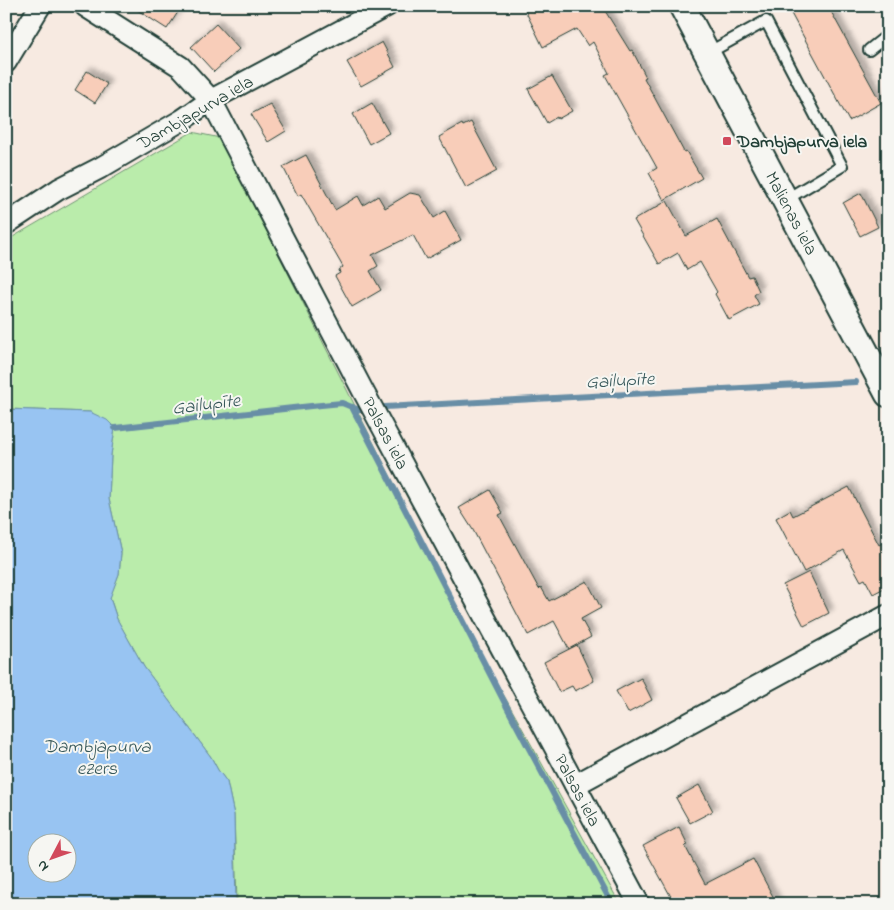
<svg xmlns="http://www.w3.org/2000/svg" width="894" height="910" viewBox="0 0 894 910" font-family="'Indie Flower',sans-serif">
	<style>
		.green { fill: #baecab; stroke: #6c9470 }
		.water { fill: #98c4f2; stroke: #688ea6; fill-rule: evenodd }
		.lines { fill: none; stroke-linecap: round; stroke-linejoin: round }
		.stream { stroke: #688ea6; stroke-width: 6 }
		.building { fill: #f8cdb9; stroke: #1f3d34; filter: url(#shadow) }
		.service-casing { stroke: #1f3d34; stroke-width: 14 }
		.minor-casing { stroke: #1f3d34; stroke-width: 24 }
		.tertiary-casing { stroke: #1f3d34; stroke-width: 29 }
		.service { stroke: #f6f6f2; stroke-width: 10 }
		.minor { stroke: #f6f6f2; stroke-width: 20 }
		.tertiary { stroke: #f6f6f2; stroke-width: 25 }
		.poi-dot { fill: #d1495b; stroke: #f6f6f2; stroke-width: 2 }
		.labels { text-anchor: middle; stroke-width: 4; stroke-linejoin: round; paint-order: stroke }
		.street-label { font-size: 18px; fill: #1f3d34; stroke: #f6f6f2 }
		.poi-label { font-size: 18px; font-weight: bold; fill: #1f3d34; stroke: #f6f6f2; text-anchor: start }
		.water-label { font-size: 19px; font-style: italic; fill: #37585a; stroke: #f6f6f2 }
	</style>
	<defs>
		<filter id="shadow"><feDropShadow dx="4.5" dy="-4.5" stdDeviation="2.5" flood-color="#0004"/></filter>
	</defs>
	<rect width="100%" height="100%" fill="#f7eae1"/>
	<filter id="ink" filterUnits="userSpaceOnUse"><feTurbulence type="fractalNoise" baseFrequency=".02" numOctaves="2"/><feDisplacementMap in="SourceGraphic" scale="10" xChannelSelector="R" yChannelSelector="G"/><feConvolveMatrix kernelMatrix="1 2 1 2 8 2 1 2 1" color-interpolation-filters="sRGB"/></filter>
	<g filter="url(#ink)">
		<polygon class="green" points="192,132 220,138 472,638 620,904 262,904 237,902 234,815 227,782 218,770 211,757 144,667 117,619 110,597 119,574 121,553 109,499 111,455 115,428 90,412 6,409 6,241"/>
		<path class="water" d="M6,409L90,412L107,420L115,428L111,455L109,499L121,553L119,574L110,598L117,619L144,667L211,757L218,770L227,782L234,815L236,904H6ZM38,842H68V872H38Z"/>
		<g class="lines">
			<g class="stream">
				<polyline points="352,407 508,709 612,904"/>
				<polyline points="385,407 856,382"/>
				<polyline points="115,428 311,406 342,403 359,410"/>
			</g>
		</g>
		<g class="building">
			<polygon points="131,6 182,6 167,29"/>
			<polygon points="523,6 602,6 630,51 632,50 646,77 644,78 684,152 686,151 702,178 664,200 649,173 657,168 605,75 609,73 593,42 588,46 577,29 543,47"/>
			<polygon points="787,6 828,6 881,103 849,121"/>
			<polygon points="216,24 239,49 214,72 191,47"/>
			<polygon points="382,42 395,67 361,86 347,62"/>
			<polygon points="87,71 107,84 95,103 75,90"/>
			<polygon points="552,76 572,111 558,119 557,117 547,123 528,89"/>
			<polygon points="372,103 389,133 369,144 353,114"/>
			<polygon points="270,104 286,131 268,142 251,114"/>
			<polygon points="471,122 497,171 466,188 439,137 462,124 463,126"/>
			<polygon points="306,155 335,210 358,196 363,205 378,196 385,208 410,193 420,195 434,218 445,211 461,240 426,259 413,235 372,255 378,266 370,271 381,290 352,307 335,276 340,273 339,270 343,267 301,194 298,196 283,167"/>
			<polygon points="861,193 878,227 860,236 843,203"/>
			<polygon points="667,201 686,236 717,219 748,277 752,276 759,291 754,295 759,304 729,320 715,294 717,292 700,262 687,270 678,253 659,264 634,220"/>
			<polygon points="849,487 879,545 888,540 888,586 873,594 865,579 861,581 844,550 804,572 776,518 790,510 793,516"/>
			<polygon points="490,490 503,513 499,515 539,589 541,587 549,601 587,581 601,608 581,619 591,637 569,649 554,621 528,635 473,530 459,508"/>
			<polygon points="809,572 829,613 804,626 783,585"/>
			<polygon points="577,645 594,681 575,691 572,686 559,692 544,662"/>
			<polygon points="641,678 652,700 628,713 616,691"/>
			<polygon points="699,785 713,811 690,823 676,798"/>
			<polygon points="679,827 688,845 685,846 705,884 753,859 777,904 675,904 643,846"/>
		</g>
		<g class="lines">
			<defs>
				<g id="service">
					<polyline points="869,50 888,35"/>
					<polyline points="706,54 766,21 842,166 785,200"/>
				</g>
				<g id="minor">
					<polyline points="85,6 181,67 211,100 362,389 639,904"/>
					<polyline points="6,62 40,6"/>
					<polyline points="6,224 59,189 100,168 182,120 211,100 387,6"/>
					<polyline points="575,785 888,615"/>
				</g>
				<polyline id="tertiary" points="682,6 888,394"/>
			</defs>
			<use href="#service" class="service-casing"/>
			<use href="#minor" class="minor-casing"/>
			<use href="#tertiary" class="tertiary-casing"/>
			<use href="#service" class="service"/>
			<use href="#minor" class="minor"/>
			<use href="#tertiary" class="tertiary"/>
		</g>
	</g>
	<rect class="poi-dot" x="722" y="136" width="10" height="10" rx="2.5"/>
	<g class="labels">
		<g class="street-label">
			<text transform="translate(195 112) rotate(-30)" y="6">Dambjapurva iela</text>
			<text transform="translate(792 213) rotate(62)" y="6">Malienas iela</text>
			<text transform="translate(386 433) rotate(62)" y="6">Palsas iela</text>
			<text transform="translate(578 790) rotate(62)" y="6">Palsas iela</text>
		</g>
		<g class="poi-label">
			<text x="737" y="147">Dambjapurva iela</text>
		</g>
		<g class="water-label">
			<text transform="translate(620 379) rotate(-3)" y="7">Gaiļupīte</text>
			<text transform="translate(206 403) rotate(-7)" y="7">Gaiļupīte</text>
			<text x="97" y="752">Dambjapurva<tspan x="97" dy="22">ezers</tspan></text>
		</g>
	</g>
	<rect width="894" height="910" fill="none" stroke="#f6f6f2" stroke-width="25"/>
	<rect x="12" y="12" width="869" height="885" fill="none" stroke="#1f3d34" stroke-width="2" filter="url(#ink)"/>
	<g transform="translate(52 858) rotate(229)"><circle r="24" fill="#f6f6f2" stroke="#a0aca6"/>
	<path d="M0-4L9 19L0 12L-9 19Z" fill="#d1495b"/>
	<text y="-8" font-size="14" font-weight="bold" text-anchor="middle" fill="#1f3d34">N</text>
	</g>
</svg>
